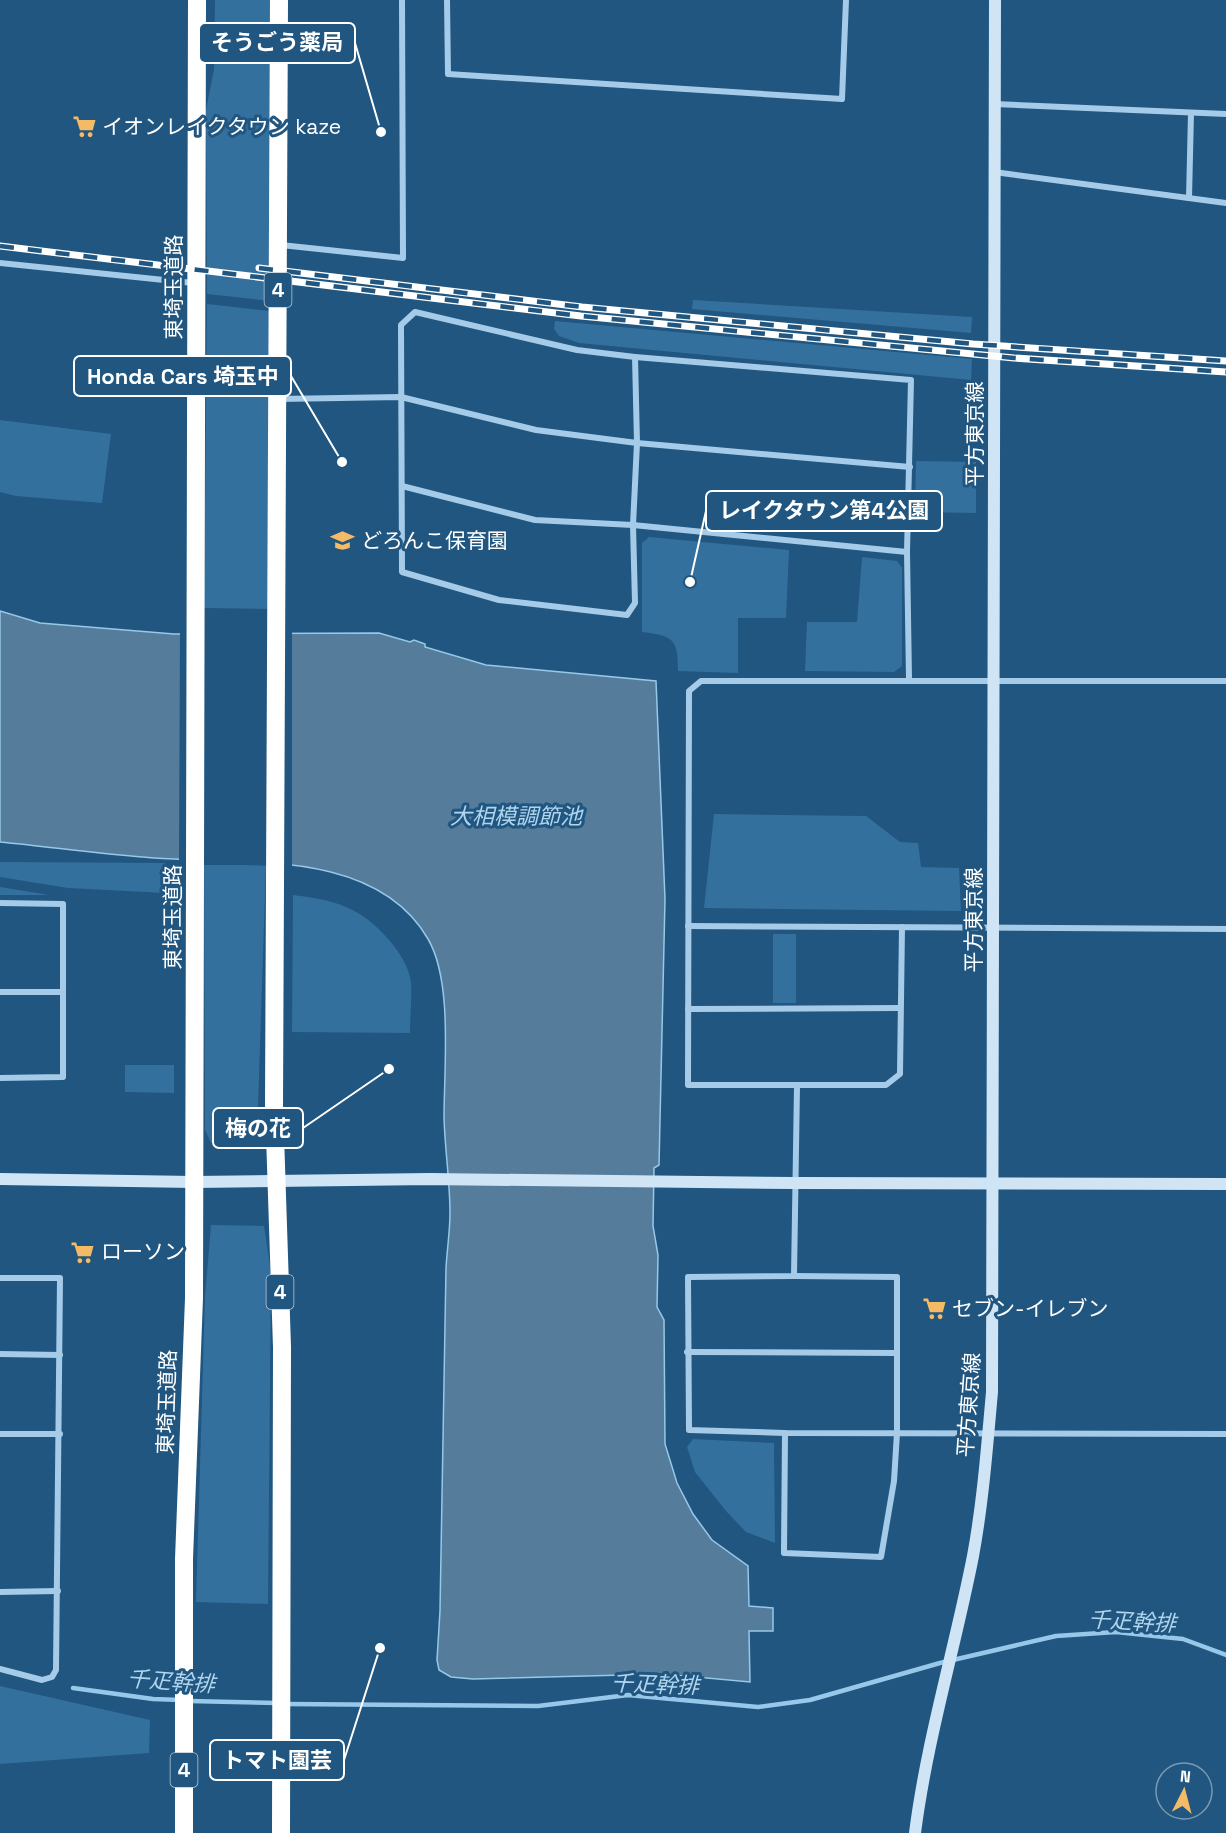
<svg xmlns="http://www.w3.org/2000/svg" width="1226" height="1833" viewBox="0 0 1226 1833" font-family="'Space Grotesk','Noto Sans JP',sans-serif">
	<style>
		.green { fill: #34709e }
		.water { fill: #557c9a; stroke: #98c8e9; stroke-width: 1.5 }
		.pier { fill: #20567f }
		.lines { fill: none; stroke-linecap: round; stroke-linejoin: round }
		.stream { stroke: #98c8e9; stroke-width: 4.5 }
		.street { stroke: #a5cbe8; stroke-width: 6 }
		.secondary { stroke: #cfe5f6; stroke-width: 12 }
		.highway { stroke: #fff; stroke-width: 18 }
		.rail-casing { stroke: #fff; stroke-width: 7 }
		.rail { stroke: #20567f; stroke-width: 4.5; stroke-dasharray: 14; stroke-linecap: butt }
		.labels { text-anchor: middle; stroke-width: 6; stroke-linejoin: round; paint-order: stroke }
		.shield { fill: #20567f; stroke: #bcccd9; stroke-width: 1.5 }
		.shield-label { font-size: 20px; font-weight: bold; fill: #fff }
		.poi-label { font-size: 21px; fill: #fff; stroke: #20567f; text-anchor: start }
		.street-label { font-size: 21px; fill: #fff; stroke: #20567f }
		.water-label { font-size: 22px; font-style: italic; fill: #b0d5ef; stroke: #20567f }
		.leader { fill: none; stroke: #fff; stroke-width: 2 }
		.callout-dot { fill: #fff; stroke: #20567f; stroke-width: 2 }
		.callout { fill: #20567f; stroke: #fff; stroke-width: 2 }
		.callout-label { font-size: 22px; text-anchor: middle; font-weight: bold; fill: #fff }
	</style>
	<rect width="100%" height="100%" fill="#20567f"/>
	<g class="green">
		<polygon points="215,0 271,0 271,301 207,294 206,110 214,69"/>
		<polygon points="693,300 972,317 971,333 692,309"/>
		<polygon points="207,304 270,311 268,609 204,608"/>
		<polygon points="555,321 972,359 971,380 579,343 559,336 554,329"/>
		<polygon points="0,420 111,434 102,503 16,496 0,492"/>
		<polygon points="916,461 976,462 976,513 915,512"/>
		<path d="M649,537L789,550L786,618H738V673L678,671C678,639 674,636 642,632V543Z"/>
		<polygon points="862,557 897,561 902,568 902,666 894,672 805,671 807,622 857,622"/>
		<polygon points="714,814 866,816 900,842 918,843 921,867 959,868 961,911 704,908"/>
		<polygon points="0,862 165,863 165,893 68,888 0,877"/>
		<polygon points="204,865 266,865 257,1137 251,1143 211,1143 205,1130"/>
		<polygon points="0,887 49,895 0,895"/>
		<path d="M293,895C335,900 361,907 390,941C399,952 409,967 411,982C412,999 410,1016 410,1033L292,1032Z"/>
		<rect x="773" y="934" width="23" height="69"/>
		<polygon points="125,1065 174,1065 174,1093 125,1092"/>
		<polygon points="211,1225 264,1226 271,1272 268,1604 196,1602 205,1297"/>
		<polygon points="693,1439 774,1443 775,1543 746,1532 726,1511 695,1472 687,1447"/>
		<polygon points="0,1686 150,1720 149,1753 0,1764"/>
	</g>
	<path class="water" d="M0,611L40,623L174,634L379,633L410,642L414,640L425,644V647L486,665L656,681L665,899L659,1165L654,1168L653,1226L658,1255L657,1307L664,1320L665,1444L677,1483L693,1514L712,1540L748,1566L749,1606L773,1608V1631H749L750,1682L663,1674L473,1679L451,1677L439,1670L437,1660L440,1611L446,1268C447,1250 450,1231 450,1213C450,1182 445,1150 444,1118C444,1069 453,981 428,939C376,848 242,864 154,858C102,854 51,847 0,842Z"/>
	<polygon class="pier" points="180,631 292,631 292,867 179,862"/>
	<g class="lines">
		<g class="stream">
			<polyline points="73,1688 153,1699 181,1700"/>
			<polyline points="189,1701 277,1703"/>
			<polyline points="285,1704 538,1706 628,1695 758,1707 810,1700 940,1663 1056,1636 1116,1632 1183,1639 1226,1655"/>
		</g>
		<g class="street">
			<polyline points="447,0 448,74 842,99 846,0"/>
			<polyline points="994,104 1226,114"/>
			<polyline points="994,172 1226,203"/>
			<polyline points="1189,198 1191,113"/>
			<polyline points="281,245 403,258 402,0"/>
			<polyline points="0,263 193,283"/>
			<polygon points="415,312 577,350 635,357 637,443 633,525 635,603 627,615 499,600 402,572 401,325"/>
			<polyline points="635,357 911,380 907,552 909,679"/>
			<polyline points="279,399 401,397 536,430 637,443 910,467"/>
			<polyline points="402,486 535,520 633,525 907,552"/>
			<polyline points="0,903 63,904 63,1077 0,1078"/>
			<polyline points="688,926 1226,929"/>
			<polyline points="902,927 900,1074 886,1085 688,1085 689,691 701,681 1226,681"/>
			<polyline points="0,992 63,992"/>
			<polyline points="688,1009 900,1008"/>
			<polyline points="797,1086 794,1276 688,1277 689,1430 785,1433 1226,1434"/>
			<polyline points="0,1278 60,1278 56,1670 52,1677 42,1680 0,1669"/>
			<polyline points="687,1352 897,1353"/>
			<polyline points="0,1354 60,1355"/>
			<polyline points="785,1433 784,1553 881,1557 894,1481 897,1433 897,1277 794,1276"/>
			<polyline points="0,1434 60,1434"/>
			<polyline points="0,1592 58,1591"/>
		</g>
		<g class="secondary">
			<polyline points="0,1179 194,1182 430,1179 794,1183 1226,1184"/>
			<path d="M915,1833C927,1739 955,1648 973,1556C983,1502 987,1447 992,1392L995,0"/>
		</g>
		<g class="highway">
			<polyline points="279,0 274,1105 282,1347 281,1833"/>
			<polyline points="184,1833 184,1559 194,1298 197,0"/>
		</g>
		<defs>
			<g id="rail">
				<polyline points="0,246 581,316 1014,358 1226,372"/>
				<polyline points="259,268 582,307 973,344 1226,361"/>
			</g>
		</defs>
		<use href="#rail" class="rail-casing"/>
		<use href="#rail" class="rail"/>
	</g>
	<defs>
		<symbol id="supermarket-bare" viewBox="-9 -9 18 18"><path d="M-6-5.5h2.5l.6 2H6L4.5 2H-2.5L-4.4-4H-6ZM-1.5 3.2a1.3 1.3 0 1 0 .1 0ZM3 3.2a1.3 1.3 0 1 0 .1 0Z" fill="#f5ba66" stroke="#20567f" stroke-width="2.5" paint-order="stroke"/></symbol>
		<symbol id="school-bare" viewBox="-9 -9 18 18"><path d="M0-5L7-2L0 1L-7-2ZM-4 1L0 2.5L4 1V4Q0 6-4 4Z" fill="#f5ba66" stroke="#20567f" stroke-width="2.5" paint-order="stroke"/></symbol>
	</defs>
	<g fill-rule="evenodd">
		<use href="#supermarket-bare" x="68" y="110" width="33" height="33"/>
		<use href="#school-bare" x="326" y="524" width="33" height="33"/>
		<use href="#supermarket-bare" x="66" y="1236" width="33" height="33"/>
		<use href="#supermarket-bare" x="918" y="1292" width="33" height="33"/>
	</g>
	<g class="labels">
		<g class="shield">
			<rect x="264.5" y="273" width="27" height="34" rx="4.5"/>
			<rect x="266.5" y="1275" width="27" height="34" rx="4.5"/>
			<rect x="170.5" y="1753" width="27" height="34" rx="4.5"/>
		</g>
		<g class="shield-label">
			<text x="278" y="297">4</text>
			<text x="280" y="1299">4</text>
			<text x="184" y="1777">4</text>
		</g>
		<g class="poi-label">
			<text x="102" y="134">イオンレイクタウン kaze</text>
			<text x="361" y="548">どろんこ保育園</text>
			<text x="101" y="1259">ローソン</text>
			<text x="952" y="1316">セブン-イレブン</text>
		</g>
		<g class="street-label">
			<text transform="translate(174 287) rotate(-90)" y="7">東埼玉道路</text>
			<text transform="translate(975 434) rotate(-90)" y="7">平方東京線</text>
			<text transform="translate(173 917) rotate(-90)" y="7">東埼玉道路</text>
			<text transform="translate(974 920) rotate(-90)" y="7">平方東京線</text>
			<text transform="translate(167 1402) rotate(-88)" y="7">東埼玉道路</text>
			<text transform="translate(969 1405) rotate(-86)" y="7">平方東京線</text>
		</g>
		<g class="water-label">
			<text x="516" y="824">大相模調節池</text>
			<text transform="translate(1132 1621) rotate(3)" y="8">千疋幹排</text>
			<text transform="translate(171 1681) rotate(4)" y="8">千疋幹排</text>
			<text transform="translate(655 1684) rotate(2)" y="8">千疋幹排</text>
		</g>
	</g>
	<path class="leader" d="M381 132L355 43M342 462L291 376M690 582L706 511M389 1069L303 1128M380 1648L344 1760"/>
	<g class="callout-dot">
		<circle cx="381" cy="132" r="6"/>
		<circle cx="342" cy="462" r="6"/>
		<circle cx="690" cy="582" r="6"/>
		<circle cx="389" cy="1069" r="6"/>
		<circle cx="380" cy="1648" r="6"/>
	</g>
	<g class="callout">
		<rect x="199" y="23" width="156" height="40" rx="6"/>
		<rect x="74" y="356" width="217" height="40" rx="6"/>
		<rect x="706" y="491" width="236" height="40" rx="6"/>
		<rect x="213" y="1108" width="90" height="40" rx="6"/>
		<rect x="210" y="1740" width="134" height="40" rx="6"/>
	</g>
	<g class="callout-label">
		<text x="277" y="50">そうごう薬局</text>
		<text x="183" y="384">Honda Cars 埼玉中</text>
		<text x="824" y="518">レイクタウン第4公園</text>
		<text x="258" y="1136">梅の花</text>
		<text x="277" y="1768">トマト園芸</text>
	</g>
	<g transform="translate(1184 1791) rotate(6)"><circle r="28" fill="#20567f" stroke="#799ab2" stroke-width="1.5"/>
	<path d="M0-4.5L10 22L0 15L-10 22Z" fill="#f5ba66"/>
	<text y="-9" font-size="16" font-weight="bold" text-anchor="middle" fill="#ffffff">N</text>
	</g>
</svg>
